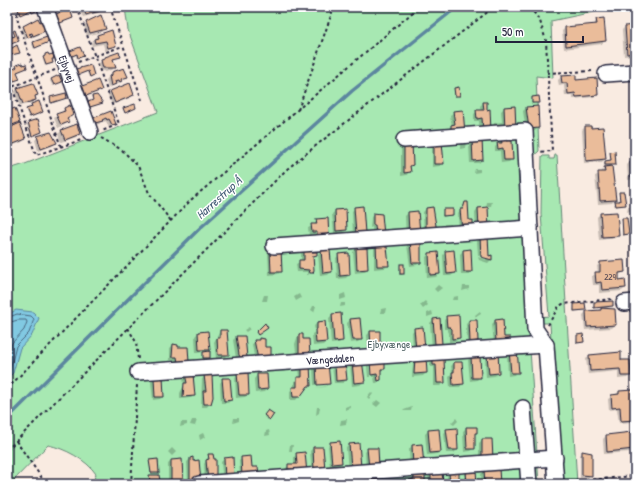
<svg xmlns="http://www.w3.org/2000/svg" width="642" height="491" viewBox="0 0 642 491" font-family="'Patrick Hand',sans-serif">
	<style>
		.green { fill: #a7e8b2; stroke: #648576 }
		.water { fill: #81c9e2; stroke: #5b869f }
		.shadow { fill: #0003 }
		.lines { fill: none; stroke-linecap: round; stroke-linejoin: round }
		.shore { stroke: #48657e; stroke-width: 1 }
		.stream { stroke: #5b869f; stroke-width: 3.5 }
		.building { fill: #eabc9a; stroke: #22223b }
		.minor-casing { stroke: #22223b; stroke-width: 18 }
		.path { stroke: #22223b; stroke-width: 2; stroke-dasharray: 3 3; stroke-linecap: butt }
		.minor { stroke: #fff; stroke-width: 15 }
		.labels { text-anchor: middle; stroke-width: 3; stroke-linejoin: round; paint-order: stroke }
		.number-label { font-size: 9px; fill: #544853 }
		.street-label { font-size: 11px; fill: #22223b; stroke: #fff }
		.park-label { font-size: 11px; fill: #4a5d5f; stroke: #fff }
		.water-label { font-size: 12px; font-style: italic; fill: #435c75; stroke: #fff }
	</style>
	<rect width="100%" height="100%" fill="#f9ebe1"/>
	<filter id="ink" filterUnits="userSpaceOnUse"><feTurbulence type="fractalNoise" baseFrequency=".025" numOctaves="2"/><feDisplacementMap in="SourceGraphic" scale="8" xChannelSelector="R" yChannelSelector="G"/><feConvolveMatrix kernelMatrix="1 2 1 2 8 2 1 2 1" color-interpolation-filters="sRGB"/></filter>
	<g filter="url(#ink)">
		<g class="green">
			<path d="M125,7H617L551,21L553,78L536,76L539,151L518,170L539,484H92L96,474C87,460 64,448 48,445L10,484H7V163L9,169L25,164L158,112L128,30Z"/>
			<polygon points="555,155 557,155 577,484 560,484 550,323 541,323 540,317 549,316 541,214 542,156 549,156 549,159 554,159"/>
		</g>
		<polygon class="water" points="16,310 33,312 39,318 32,335 20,348 13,373 7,379 7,315"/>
		<g class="shadow">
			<polygon points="26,7 34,7 34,12 30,13 30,11 18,15 17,11"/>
			<polygon points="85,7 100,7 101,10 98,13 83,17 80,11"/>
			<polygon points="69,11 72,18 58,24 55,16"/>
			<polygon points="596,20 605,40 602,44 564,49 562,31 565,28 594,26"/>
			<polygon points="87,23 104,28 101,32 87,36 84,26"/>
			<polygon points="635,26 635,55 624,56 622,30 625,27"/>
			<polygon points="24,27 44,31 41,34 30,38 29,37 25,40 21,30"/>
			<polygon points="13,33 15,41 18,41 7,46 7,35 9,34 11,39 14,38"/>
			<polygon points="97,35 115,46 105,51 103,44 92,46 91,43"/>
			<polygon points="48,42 34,49 32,44 33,43"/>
			<polygon points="80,49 81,57 77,59 76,55 71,57 71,52"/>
			<polygon points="45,55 52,55 51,64 45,66 43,59"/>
			<polygon points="119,56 112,60 115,67 111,70 106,72 100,70 98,64 105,58"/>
			<polygon points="22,64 26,68 16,73 18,79 13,82 10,73 14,71 16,66"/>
			<polygon points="90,66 93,75 92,76 89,77 87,72 77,75 77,70"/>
			<polygon points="112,73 126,76 118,84 108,88 106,80"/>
			<polygon points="561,77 597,94 594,97 573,99 573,95 565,96 564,85 559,86 558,80"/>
			<polygon points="51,80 60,82 53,86 50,81"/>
			<polygon points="97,81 100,90 83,98 79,90"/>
			<polygon points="32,84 37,95 34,98 35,100 32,103 20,106 14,92 17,89"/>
			<polygon points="454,89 459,95 458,96 454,97"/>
			<polygon points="111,92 133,95 130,98 112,105 108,95"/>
			<polygon points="93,97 101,99 102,103 89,108 87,104 93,101"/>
			<polygon points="532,98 539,102 531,104"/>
			<polygon points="634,99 635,99 635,137 631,102"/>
			<polygon points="483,103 490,131 480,135 479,121 474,121 474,114 477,111 481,111 480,106"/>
			<polygon points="32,105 41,113 29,118 26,111 31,108"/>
			<polygon points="69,107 72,115 66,120 67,122 64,125 58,128 54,118 62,113 64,108"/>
			<polygon points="504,108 515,128 493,128 494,123 502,122 501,111"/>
			<polygon points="526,108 538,128 535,131 526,131 523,111"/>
			<polygon points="7,112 19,122 14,127 25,139 22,142 8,147 7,131 12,128 12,127 7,128"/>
			<polygon points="454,112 464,133 448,135 448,129 452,126 450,115"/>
			<polygon points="111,113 115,123 112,126 109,128 106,121 104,122 103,120 99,124 89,126"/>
			<polygon points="37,120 41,132 31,136 27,124"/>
			<polygon points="585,127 605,159 602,162 584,163 582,130"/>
			<polygon points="61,131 79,134 76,137 61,142 58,134"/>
			<polygon points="38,137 55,143 52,146 38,151 35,140"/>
			<polygon points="502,139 512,159 509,162 501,163 500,151 495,151 495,147"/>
			<polygon points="472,141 482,160 479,163 470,163 469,144"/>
			<polygon points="466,142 465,148 460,149 460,143"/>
			<polygon points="435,143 443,163 440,166 432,167 432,147"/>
			<polygon points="404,144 412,165 407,175 401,176 401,148"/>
			<polygon points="611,153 615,164 611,166 615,200 612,203 598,204 595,176 602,173 602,171 606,166 604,166 604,163 610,161"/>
			<polygon points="630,162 635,162 635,179 628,180 627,165"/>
			<polygon points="475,169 480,169 480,172 474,173"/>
			<polygon points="619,193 625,204 615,207 614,204 619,202"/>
			<polygon points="487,202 492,202 491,206 487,206 488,228 476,232 475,212 478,208 486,208"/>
			<polygon points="465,203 468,221 459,233 458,213"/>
			<polygon points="628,207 634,207 634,210 627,212"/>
			<polygon points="355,208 364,233 353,236 352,211"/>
			<polygon points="432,208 424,235 423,212 426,209"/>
			<polygon points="443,210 452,210 452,215 442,217"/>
			<polygon points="335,211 346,230 343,233 334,233 332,214"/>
			<polygon points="417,212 406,237 405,216 408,213"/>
			<polygon points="374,214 381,216 373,239 372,227 370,228 371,217"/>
			<polygon points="600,214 618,235 615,238 599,240 597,217"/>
			<polygon points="327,219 315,241 314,234 309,235 308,228 314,225 317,220"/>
			<rect x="622" y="219" width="4" height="16"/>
			<polygon points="444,224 451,224 452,231 443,233"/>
			<polygon points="480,238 488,257 491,260 488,263 479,260 478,257 486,260 486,258 478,255 477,241"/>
			<polygon points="410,242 420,262 417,265 410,266 407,245"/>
			<polygon points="377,245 388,265 385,268 374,269 374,248"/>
			<polygon points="304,249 316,255 313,258 312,272 308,275 307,275 307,272 297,272 296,264 301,261 301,252"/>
			<polygon points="356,249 366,249 367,269 364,272 355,273 353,252"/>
			<polygon points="470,250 471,272 468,275 461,275 460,254 463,251"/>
			<polygon points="271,251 281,271 278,274 269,275 268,254"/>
			<polygon points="322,251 331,272 328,275 320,276 318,254"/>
			<polygon points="446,252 455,273 451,276 444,276 443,255"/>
			<polygon points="429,254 439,274 436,277 427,278 426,257"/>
			<polygon points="339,255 349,275 346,278 337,279 336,258"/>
			<polygon points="600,263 624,272 618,275 619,281 625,288 622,291 599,293 599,285 593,285 592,276 598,273 597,266"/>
			<polygon points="400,265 403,274 402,275 399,275"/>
			<polygon points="438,285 442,288 437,292 434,289"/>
			<polygon points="463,286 469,286 469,289 462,291"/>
			<polygon points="345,293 346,298 340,300 340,295"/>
			<polygon points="299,294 301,298 296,301 294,297"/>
			<polygon points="264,295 268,295 267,301 262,301"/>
			<polygon points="458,296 458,300 452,300 453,297"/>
			<polygon points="425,301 428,305 423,309 420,305"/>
			<polygon points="341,303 345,303 345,306 340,307"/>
			<polygon points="594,303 612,306 606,308 615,325 612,328 585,330 583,315 586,312 602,309 602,308 593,308"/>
			<polygon points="574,305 585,310 573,312"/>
			<polygon points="313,306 316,306 314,312 311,310"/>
			<polygon points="386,308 385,313 380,313 381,309"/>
			<polygon points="432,311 433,315 427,317 427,313"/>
			<polygon points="480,311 481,314 476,317 475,315"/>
			<polygon points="332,315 342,340 339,343 331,344 329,318"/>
			<polygon points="447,317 459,338 456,341 449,342 449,333 447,329 444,329 444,320"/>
			<polygon points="350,320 361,339 358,342 350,343 347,323"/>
			<polygon points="433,320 441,343 438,346 432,347 430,323"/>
			<polygon points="502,320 503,338 494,345 492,324 495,321"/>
			<polygon points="469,321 476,321 477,341 474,344 467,344 466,324"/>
			<polygon points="324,322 326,342 323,345 313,346 312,334 315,332 314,326 317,323"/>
			<polygon points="249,327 250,329 246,332 244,330"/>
			<polygon points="415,329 421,352 413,353 412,332"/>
			<polygon points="220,331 228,354 225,357 216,358 214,342"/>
			<polygon points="370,332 379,332 379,343 383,352 368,350 367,335"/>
			<polygon points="198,333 209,349 205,353 209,357 208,358 202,359 204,352 196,353 195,336"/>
			<polygon points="300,335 303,341 308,340 297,360 295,344 297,338"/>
			<polygon points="577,336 582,336 582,343 576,343"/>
			<polygon points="236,337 244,337 246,357 243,360 236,358 233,340"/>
			<polygon points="260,339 270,355 255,362 252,344"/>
			<polygon points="173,345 188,362 175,365 175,360 170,360 170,348"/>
			<polygon points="510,351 517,372 514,375 508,376 507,354"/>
			<polygon points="589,356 620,361 630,375 627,378 618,379 618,371 588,374 586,359"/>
			<polygon points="471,357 480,377 477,380 470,381 468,360"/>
			<polygon points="487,357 498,373 495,376 486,377 485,360"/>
			<polygon points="416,359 426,373 423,376 412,377 413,362"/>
			<polygon points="433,360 443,360 444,383 440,386 434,386 434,367 430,367 430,363"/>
			<polygon points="353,362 364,382 360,385 352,386 350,365"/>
			<polygon points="370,362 384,368 381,371 380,380 377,383 375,383 374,377 372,377 371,364 369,364 370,377 368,377 367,365"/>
			<polygon points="335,363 346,380 343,383 334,383 332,366"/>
			<polygon points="454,363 463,383 460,387 450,387 449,376 452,373 451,366"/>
			<polygon points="316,365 328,384 325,387 315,388 327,386 327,384 314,385 313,368"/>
			<polygon points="302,366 310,385 305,389 296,400 290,400 290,391 294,388 294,381 300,378 299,369"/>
			<polygon points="265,368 264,373 256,373 256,370"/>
			<polygon points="238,374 248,394 245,397 236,398 235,377"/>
			<polygon points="186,375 194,395 191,398 180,399 180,393 184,385 183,378"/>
			<polygon points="257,375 267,389 264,392 255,393 254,379"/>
			<polygon points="156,376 163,396 160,399 153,400 151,382"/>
			<polygon points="205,376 210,403 207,407 201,407 202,379"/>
			<polygon points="223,379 231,400 228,403 221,403 220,383"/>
			<polygon points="633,386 635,386 635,420 633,422 619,423 617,409 609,410 608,399 619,392 630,391"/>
			<polygon points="371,392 373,394 369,399 367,397"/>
			<polygon points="377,400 381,403 377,407 373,404"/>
			<polygon points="350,405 351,408 345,410 345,407"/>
			<polygon points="317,407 320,407 319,413 316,415"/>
			<polygon points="412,407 411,411 403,411 404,410"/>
			<polygon points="267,412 269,419 268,420 264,417"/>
			<polygon points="234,418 239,418 239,421 233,423"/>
			<polygon points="456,418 458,421 454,425 451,423"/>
			<polygon points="347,419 346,424 340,425 341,420"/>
			<polygon points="192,420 197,420 195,426 190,425"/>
			<polygon points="181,422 187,422 187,425 180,427"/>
			<polygon points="466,428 476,432 474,435 474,448 471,451 464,452 463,431"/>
			<polygon points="269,430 270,435 265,436 266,431"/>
			<polygon points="447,430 457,450 454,453 446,453 444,433"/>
			<polygon points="428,431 440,451 437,454 427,455 425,434"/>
			<polygon points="203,433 205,437 200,440 199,435"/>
			<polygon points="606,436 633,449 630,452 604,454 603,439"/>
			<polygon points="482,440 489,462 479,463 479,443"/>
			<polygon points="331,443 341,463 338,466 330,467 328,446"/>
			<polygon points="290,445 293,445 292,451 289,451"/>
			<polygon points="349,445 360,466 348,470 346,448"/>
			<polygon points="421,445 410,470 409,449 412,446"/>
			<polygon points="172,448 176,452 172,456 168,452"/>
			<polygon points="313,448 320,472 312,472 310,451"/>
			<polygon points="368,449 375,470 366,470 365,452"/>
			<polygon points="583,452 588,452 591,475 588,478 580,478 580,455"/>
			<polygon points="297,454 306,474 286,472 285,469 289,465 294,465 294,457"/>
			<polygon points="209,455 213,460 205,484 204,464"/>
			<polygon points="250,457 240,479 239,461 242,458"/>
			<polygon points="232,458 223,483 221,462 224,459"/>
			<polygon points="190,459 192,459 197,484 188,484 187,462"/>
			<polygon points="150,461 158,472 150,473"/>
			<polygon points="171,461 182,481 179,484 168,484 168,464"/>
			<polygon points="484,471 499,484 482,484 481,474"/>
			<polygon points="431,472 442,484 429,484 428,475"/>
			<polygon points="467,472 476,484 464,484 464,475"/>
			<polygon points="450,473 458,484 447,484 447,476"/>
			<polygon points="414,475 424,484 407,484"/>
			<polygon points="149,476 159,481 149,483"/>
			<polygon points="371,477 378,484 368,484 368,480"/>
			<polygon points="351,483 361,483 361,484 350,484"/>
		</g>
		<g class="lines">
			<g class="shore">
				<polyline points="7,318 17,314 31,316 34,319 29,333 16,346 10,370 7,373"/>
				<polyline points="7,323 18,320 26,320 27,322 24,330 12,343 7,359"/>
			</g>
			<polyline class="stream" points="7,419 199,229 352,91 457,7"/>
		</g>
		<g class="building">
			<polygon points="23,7 35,7 36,11 32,13 31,10 20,15 18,9"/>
			<polygon points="83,7 101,7 102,10 86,15"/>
			<polygon points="70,9 73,18 60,23 56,14"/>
			<polygon points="101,15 106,29 90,33 86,22"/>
			<polygon points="38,18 40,22 42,21 45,31 33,36 32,33 29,34 32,36 28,38 23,26"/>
			<polygon points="604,18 606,41 566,46 565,27 597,24 596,19"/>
			<polygon points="635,25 635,53 627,54 625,26"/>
			<polygon points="15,30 19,41 8,45 7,34 10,33 12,37 15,36 13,31"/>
			<polygon points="112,30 116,46 108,48 106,41 95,43 94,39 98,38 97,35"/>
			<polygon points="47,37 49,42 35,48 33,42"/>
			<polygon points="17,45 20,53 7,56 7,51"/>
			<polygon points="80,47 84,56 78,58 77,54 72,56 70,51"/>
			<polygon points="119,52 121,57 113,59 116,68 103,68 101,60 105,59 105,57"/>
			<polygon points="48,53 49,55 53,54 54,59 52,59 53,63 46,65 43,57 45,56 45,54"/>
			<polygon points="22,63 23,65 26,64 27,68 17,72 20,79 14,81 10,71 17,67 16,65"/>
			<polygon points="91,65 94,75 90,77 88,71 78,75 76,69"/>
			<polygon points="124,68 128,77 121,79 122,81 120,82 119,80 115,81 116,84 111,86 109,76 112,75 112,72"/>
			<polygon points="59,75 62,82 54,85 51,79"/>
			<polygon points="576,75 576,80 597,78 598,95 576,97 575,93 568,94 567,83 562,83 561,76"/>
			<polygon points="98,80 102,90 86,96 82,86"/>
			<polygon points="33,83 38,95 35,96 36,100 23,104 17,88"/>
			<polygon points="130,83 134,95 115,103 110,91"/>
			<polygon points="459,87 460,96 455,96 454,88"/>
			<polygon points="66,93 67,98 51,103 50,97"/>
			<polygon points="97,95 103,103 90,107 88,102 93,100 92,96"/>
			<polygon points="539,96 540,103 532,103 532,97"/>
			<polygon points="39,101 43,112 30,117 26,109 32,107 31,104"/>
			<polygon points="483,102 487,102 487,110 490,109 491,132 483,132 482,118 477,119 476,110 484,110"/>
			<polygon points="135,104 136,108 125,113 123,108"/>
			<polygon points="70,105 73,115 67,119 69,122 61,125 56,114 65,111 64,108"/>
			<polygon points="515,106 516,129 505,129 504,107"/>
			<polygon points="538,106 539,128 529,129 526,107"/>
			<polygon points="15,108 20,122 7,127 7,111"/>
			<polygon points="463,110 465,133 451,133 451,125 455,124 453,111"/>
			<polygon points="111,111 116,124 112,125 109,119 107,120 106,118 102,120 103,121 95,123 96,125 94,126 91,120 93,118"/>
			<polygon points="38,119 42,132 32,136 28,122"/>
			<polygon points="20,123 26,139 11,145 7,136 7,129"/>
			<polygon points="77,124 80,134 65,140 61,130"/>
			<polygon points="585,126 591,126 591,128 603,127 606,159 586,161"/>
			<polygon points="51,132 57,143 41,149 37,136"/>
			<polygon points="507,137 507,141 512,141 513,160 504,160 503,148 498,149 497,143 502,143 501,138"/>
			<polygon points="472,140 482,140 483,160 473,161"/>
			<polygon points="434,142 442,142 444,164 434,164"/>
			<polygon points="412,143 413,165 410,166 411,172 404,173 404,144"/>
			<polygon points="615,151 616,165 605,165 605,161 611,160 610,152"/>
			<polygon points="630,161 635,161 635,177 631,177"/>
			<polygon points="612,166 616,200 600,201 598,172 605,172 604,167"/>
			<polygon points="619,192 624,192 626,205 616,206 615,201 620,201"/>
			<polygon points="465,202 468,202 469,220 473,220 473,225 462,231 460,209 463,209"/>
			<polygon points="363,206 365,233 356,234 354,207"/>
			<polygon points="433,207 437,232 426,233 426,208"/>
			<polygon points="488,207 489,229 479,229 478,208"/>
			<polygon points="346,209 347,230 336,231 335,210"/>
			<polygon points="443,209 453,209 453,215 443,216"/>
			<polygon points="418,211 420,233 409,234 408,212"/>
			<polygon points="617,212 619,236 602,237 600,213"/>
			<polygon points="373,213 382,214 384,235 376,236 375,225 373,225"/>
			<polygon points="328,218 329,238 317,239 317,232 312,232 311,224 317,224 316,219"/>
			<polygon points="622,218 627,218 629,234 623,235"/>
			<polygon points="488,236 489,256 492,255 492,260 481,257 480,237"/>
			<polygon points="410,241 421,241 421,263 412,263"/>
			<polygon points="376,244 385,244 385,247 387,247 389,266 377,266"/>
			<polygon points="312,247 312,252 317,252 317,255 313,256 314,270 313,273 310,273 309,270 299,269 299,260 304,260 304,250"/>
			<polygon points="356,248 367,248 368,269 357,270"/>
			<polygon points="281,249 282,272 271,272 270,250"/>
			<polygon points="471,249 472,272 464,272 463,250"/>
			<polygon points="321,250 330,250 332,272 323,273"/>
			<polygon points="454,250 456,273 447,274 445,251"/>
			<polygon points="438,252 440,274 430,275 429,253"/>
			<polygon points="349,253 350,275 340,276 338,254"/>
			<polygon points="624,260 625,272 619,273 619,280 625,279 626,288 602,290 601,282 596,283 595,272 600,272 600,262"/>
			<rect x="400" y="264" width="4" height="10"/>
			<polygon points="613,301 613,306 594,308 594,302"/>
			<polygon points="585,303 586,310 574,311 574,304"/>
			<polygon points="601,308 615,309 616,325 587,327 586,311 601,310"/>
			<polygon points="341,313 343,341 334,342 332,314"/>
			<polygon points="459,315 460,338 452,339 452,329 450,327 447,327 446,316"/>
			<polygon points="360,318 362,340 353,340 350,319"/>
			<polygon points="440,318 442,344 435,344 433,319"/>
			<polygon points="503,319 504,337 510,337 510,341 496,343 495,320"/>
			<polygon points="469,320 477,320 478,341 470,342"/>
			<polygon points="325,321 327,342 316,343 315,330 317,329 317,322"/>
			<polygon points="265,323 268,328 258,335 256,332"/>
			<polygon points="423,327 425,349 416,350 414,328"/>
			<polygon points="220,330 227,330 229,355 218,355 217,338 220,338"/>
			<polygon points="208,331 210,350 199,350 198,332"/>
			<polygon points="370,331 380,331 380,342 384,342 385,352 374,353 373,347 371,347"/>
			<polygon points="299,334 303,334 303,339 309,339 310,356 299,357"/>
			<polygon points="583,334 584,342 577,343 577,335"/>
			<polygon points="236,336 245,336 247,357 241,358 239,355"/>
			<polygon points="259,338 265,339 265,347 271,347 271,356 266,356 266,359 258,359 254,340 259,340"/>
			<polygon points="173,344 178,345 178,347 188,347 189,362 178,363 177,357 172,357"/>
			<polygon points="517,349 519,373 511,373 509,350"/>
			<polygon points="498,350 499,373 489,374 487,356"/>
			<polygon points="210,351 210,358 203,358 203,352"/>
			<polygon points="621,352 621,360 630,360 631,376 621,376 620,369 590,371 589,355"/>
			<polygon points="471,356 480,356 481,378 472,378"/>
			<polygon points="426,357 427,373 414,374 415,358"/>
			<polygon points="433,359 444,359 445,383 437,383 436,365 433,365"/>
			<polygon points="362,360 365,382 354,383 352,361"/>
			<polygon points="345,361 347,380 336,381 335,362"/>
			<polygon points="370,361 385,362 385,369 381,369 381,380 378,381 377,374 371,375"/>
			<polygon points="454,362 462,362 464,384 453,385 452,372 454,372"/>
			<polygon points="328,363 330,384 317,385 316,364"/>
			<polygon points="310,364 311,386 308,386 300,397 293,397 292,387 297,387 297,377 302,377 302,365"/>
			<polygon points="248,372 249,395 239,395 237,373"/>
			<polygon points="185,374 193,374 195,396 183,397 184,383 187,383"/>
			<polygon points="257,374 267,374 268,389 258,390"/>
			<polygon points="204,375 212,375 213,397 211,404 204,404 203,391 206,391"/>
			<polygon points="163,377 164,397 155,397 154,378"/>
			<polygon points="222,378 230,378 232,400 224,401"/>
			<polygon points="633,385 635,385 635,420 621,421 620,407 612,408 611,395 619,394 619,391 633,390"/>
			<polygon points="268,410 274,414 270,420 264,415"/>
			<polygon points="466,427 477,427 477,433 475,433 475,449 467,449"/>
			<polygon points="457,428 458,450 449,450 446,429"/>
			<polygon points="439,429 441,452 430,453 428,430"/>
			<polygon points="632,432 634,449 607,452 606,435"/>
			<polygon points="482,439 492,439 493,459 482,460"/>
			<polygon points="340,441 342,463 332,464 330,442"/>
			<polygon points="359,443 361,467 351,467 349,444"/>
			<polygon points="422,444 424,466 413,467 412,445"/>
			<polygon points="313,447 323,447 325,469 314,470"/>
			<polygon points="367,448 378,448 379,467 369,468"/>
			<polygon points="582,451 592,453 592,476 582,475"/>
			<polygon points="305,452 307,474 295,475 294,469 288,469 288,464 297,464 296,453"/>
			<polygon points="208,454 213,454 214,459 216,459 216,481 208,482 206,460 209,459"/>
			<polygon points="251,456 252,467 258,467 259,474 242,477 241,457"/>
			<polygon points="193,457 193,461 199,460 201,482 190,483 190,458"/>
			<polygon points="233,457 234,480 225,480 224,458"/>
			<polygon points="158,459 159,473 151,473 149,460"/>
			<polygon points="182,459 183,481 171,482 171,460"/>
			<polygon points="499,469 500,484 485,484 484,470"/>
			<polygon points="476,470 477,484 467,484 466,471"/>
			<polygon points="431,471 442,471 443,484 431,484"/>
			<polygon points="459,471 459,484 450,484 449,472"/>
			<polygon points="425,473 425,484 410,484 409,480 414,479 414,474"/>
			<polygon points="149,475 159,475 160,481 150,482"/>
			<polygon points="379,475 379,484 371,484 371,476"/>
		</g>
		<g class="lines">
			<defs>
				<g id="minor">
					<polyline points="45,7 90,132"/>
					<polyline points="606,74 635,72"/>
					<polyline points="404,140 525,131 535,329 546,345 556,484"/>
					<polyline points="274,246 530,228"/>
					<polyline points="624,303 635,302"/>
					<polyline points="138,372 546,345"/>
					<polyline points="523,408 529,484"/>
					<polyline points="199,484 555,458"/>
				</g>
			</defs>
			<use href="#minor" class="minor-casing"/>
			<g class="path">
				<polyline points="16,7 18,22 61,147"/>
				<polyline points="77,7 119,124 102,131"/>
				<polyline points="110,7 142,100"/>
				<polyline points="530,7 540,21 546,41 552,151 539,152"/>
				<polyline points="78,62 123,46"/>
				<polyline points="55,70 12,87 36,155 81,140"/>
				<polyline points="547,73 594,71"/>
				<polyline points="298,110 334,7"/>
				<polyline points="101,138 122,150 138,166 149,193 171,221"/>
				<polyline points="548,325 559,306 563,304 612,299"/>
				<polyline points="128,328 136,342 138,359"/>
				<polyline points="7,389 192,199 419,7"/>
				<polyline points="16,441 46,484"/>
				<polyline points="7,450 286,170 318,144 494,7"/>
				<polyline points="569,482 634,476 635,477"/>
				<polyline points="131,484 137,385"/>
			</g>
			<use href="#minor" class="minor"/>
		</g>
	</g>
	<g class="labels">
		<g class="number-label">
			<text x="610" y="280">229</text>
		</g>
		<g class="street-label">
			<text transform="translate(67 69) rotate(70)" y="4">Ejbyvej</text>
			<text transform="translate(330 359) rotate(-4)" y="4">Vængedalen</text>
		</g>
		<g class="park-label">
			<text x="389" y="348">Ejbyvænge</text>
		</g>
		<g class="water-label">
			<text transform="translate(219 198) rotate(-42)" y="4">Harrestrup Å</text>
		</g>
	</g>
	<rect width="642" height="491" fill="none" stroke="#fff" stroke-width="24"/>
	<rect x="12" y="12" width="618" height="467" fill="none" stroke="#22223b" stroke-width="1.5" filter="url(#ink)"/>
	<path d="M496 36v6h87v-6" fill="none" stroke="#22223b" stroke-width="2"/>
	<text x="502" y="36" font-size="12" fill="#22223b" stroke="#ffffff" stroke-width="3" paint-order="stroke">50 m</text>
</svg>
